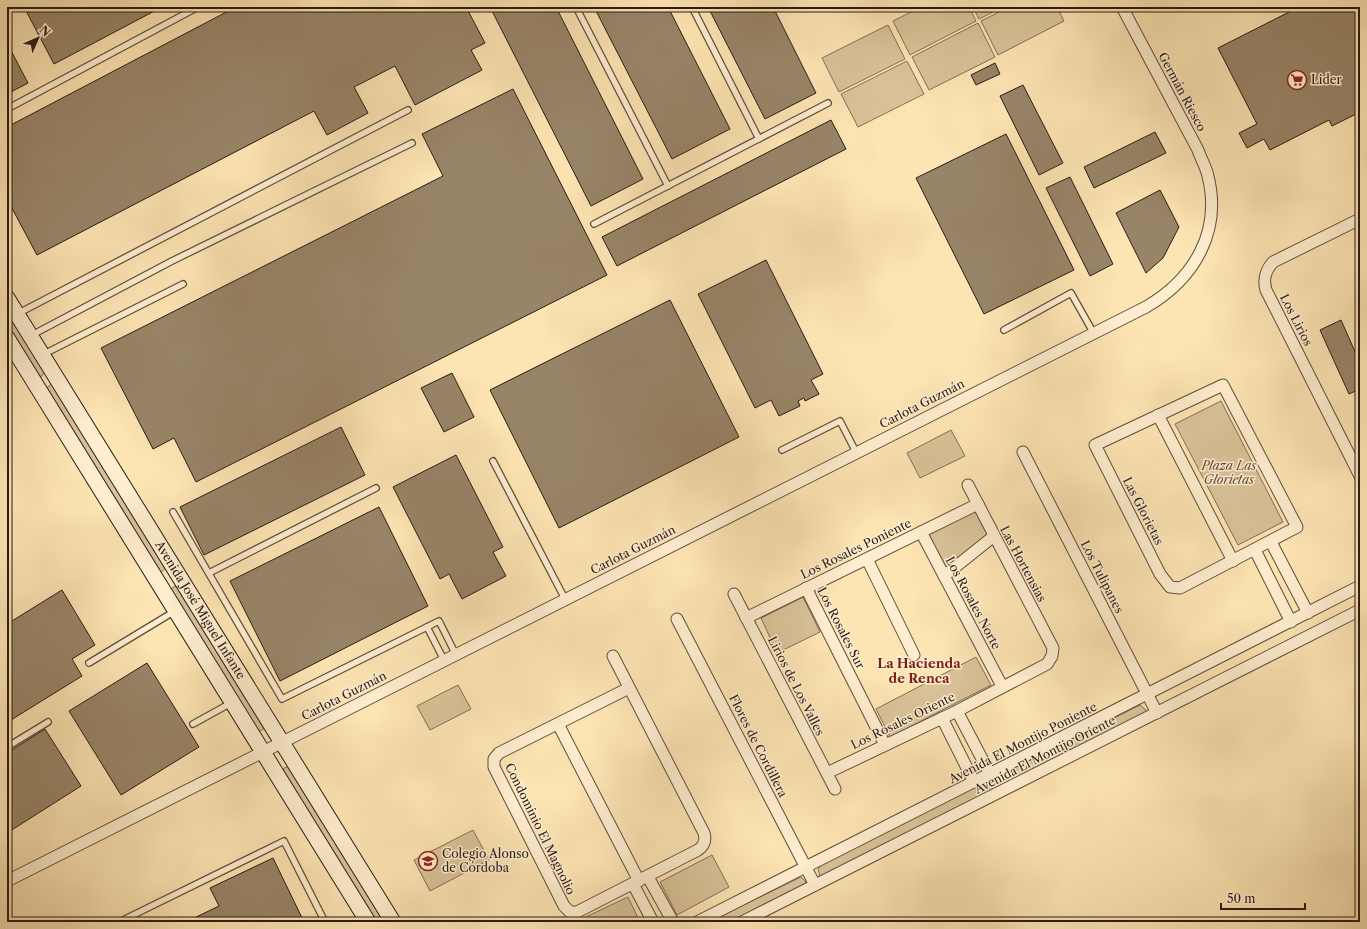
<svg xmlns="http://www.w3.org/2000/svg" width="1367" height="929" viewBox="0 0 1367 929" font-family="'Libre Caslon Text',serif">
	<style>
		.green { fill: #d9c298; stroke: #826e56 }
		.building { fill: #988467; stroke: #2a1b15 }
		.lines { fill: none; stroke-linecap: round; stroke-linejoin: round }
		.lane-casing { stroke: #5f4d3c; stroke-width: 8 }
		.street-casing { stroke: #5f4d3c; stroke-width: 13 }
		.secondary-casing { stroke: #2a1b15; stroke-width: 17 }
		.lane { stroke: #feedce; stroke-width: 5.5 }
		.street { stroke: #feedce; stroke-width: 11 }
		.secondary { stroke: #feedce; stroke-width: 15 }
		.labels { text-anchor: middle; stroke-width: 3; stroke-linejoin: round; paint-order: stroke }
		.poi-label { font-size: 12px; fill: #2a1b15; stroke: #feedce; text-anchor: start }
		.street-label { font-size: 12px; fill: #2a1b15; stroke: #feedce }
		.park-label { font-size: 12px; font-style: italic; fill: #5f4d3c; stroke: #feedce }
		.neighbourhood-label { font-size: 13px; font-weight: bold; fill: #7a1f14; stroke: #feedce }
	</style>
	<rect width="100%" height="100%" fill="#fde4b3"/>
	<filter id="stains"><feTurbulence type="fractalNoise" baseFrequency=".005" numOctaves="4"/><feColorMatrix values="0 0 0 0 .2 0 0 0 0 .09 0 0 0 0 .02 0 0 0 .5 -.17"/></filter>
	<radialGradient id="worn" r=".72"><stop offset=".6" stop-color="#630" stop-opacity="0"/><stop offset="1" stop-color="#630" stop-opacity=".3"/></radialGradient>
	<g class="green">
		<polygon points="921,7 969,7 976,21 910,55 893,21"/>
		<polygon points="973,7 1003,7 979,19"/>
		<polygon points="1009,7 1057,7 1064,21 998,55 981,21"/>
		<polygon points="978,23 995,57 929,90 912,57"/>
		<polygon points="888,25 905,59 839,92 822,58"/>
		<polygon points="907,61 924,94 858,127 841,94"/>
		<polygon points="7,308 44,372 42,376 38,377 36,374 7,329"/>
		<polygon points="53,383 167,567 159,574 45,389"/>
		<polygon points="1221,401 1283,522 1238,545 1175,424"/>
		<polygon points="951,430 965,456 920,478 907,453"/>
		<polygon points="975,511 988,536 946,569 928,535"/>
		<polygon points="179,584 265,728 260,731 256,730 169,590"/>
		<polygon points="803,597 820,632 777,653 761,618"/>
		<polygon points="976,657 991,685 890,737 876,709"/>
		<polygon points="458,685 471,709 430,730 417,706"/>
		<polygon points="1140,705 1146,710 1146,713 825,876 820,876 818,869 824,863"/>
		<polygon points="289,766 388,922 374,922 283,773 284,768"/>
		<polygon points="473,830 489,860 430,891 414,860"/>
		<polygon points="712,855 729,887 677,915 660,882"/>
		<polygon points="801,877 806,882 803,886 733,922 709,922"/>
		<polygon points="628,897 640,922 575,922"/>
	</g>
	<g class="building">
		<polygon points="24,7 162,7 54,64"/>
		<polygon points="236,7 466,7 485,43 471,50 482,70 415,105 395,66 354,87 368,113 327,135 314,111 37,255 7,199 7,127"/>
		<polygon points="490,7 556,7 643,179 591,206"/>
		<polygon points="594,7 668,7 730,129 672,159"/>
		<polygon points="708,7 773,7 816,93 765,119"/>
		<polygon points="1299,7 1360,7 1360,112 1332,126 1329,120 1270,150 1264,139 1247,148 1239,133 1257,124 1218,48"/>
		<polygon points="7,43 28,83 7,94"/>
		<polygon points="995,63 1000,74 976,85 971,75"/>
		<polygon points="1023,85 1063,163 1039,175 1000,96"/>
		<polygon points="513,89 607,275 196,482 174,438 153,449 101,348 443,176 422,134"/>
		<polygon points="831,120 846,149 617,266 602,237"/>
		<polygon points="1155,132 1166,153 1094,188 1084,167"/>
		<polygon points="1006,134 1074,270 984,314 916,178"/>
		<polygon points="1070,177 1113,264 1090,276 1046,188"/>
		<polygon points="1160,190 1179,227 1163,258 1146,273 1116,213"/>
		<polygon points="766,260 823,374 811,380 819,394 805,401 804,398 798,401 800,406 779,416 771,400 755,408 698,294"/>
		<polygon points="1360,280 1360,293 1355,282"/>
		<polygon points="670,300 739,437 559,528 490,390"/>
		<polygon points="1341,320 1360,363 1360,389 1349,394 1320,330"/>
		<polygon points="452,373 474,417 444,432 421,388"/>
		<polygon points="341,427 365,475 204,555 180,507"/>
		<polygon points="456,455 503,547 493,552 506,576 462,599 449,574 440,579 393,487"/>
		<polygon points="379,507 428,606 280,681 230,581"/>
		<polygon points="62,590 95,645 72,659 82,676 11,720 7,713 7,624"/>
		<polygon points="147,663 199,747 121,795 69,711"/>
		<polygon points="45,729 81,786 7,833 7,753"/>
		<polygon points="273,858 304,922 186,922 219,906 210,888"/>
	</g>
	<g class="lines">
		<defs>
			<g id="lane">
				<polyline points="576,7 668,186"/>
				<polyline points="692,7 759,139"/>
				<polyline points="7,109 198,7"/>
				<polyline points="594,224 828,103"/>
				<polyline points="17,314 408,110"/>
				<polyline points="1004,330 1071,293 1093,332"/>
				<polyline points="32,335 172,261 412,143"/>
				<polyline points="44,354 183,284"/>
				<polyline points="782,450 840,421 856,452"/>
				<polyline points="493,461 565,599"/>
				<polyline points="173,512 282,699 439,621 456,655"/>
				<polyline points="209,573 376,488"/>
				<polyline points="427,627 444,660"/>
				<polyline points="89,663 175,611"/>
				<polyline points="193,724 231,703"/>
				<polyline points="7,747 48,722"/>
				<polyline points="119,922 284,841 325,922"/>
			</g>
			<g id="street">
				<path d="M1360,219L1273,262C1265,271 1263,279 1266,290L1360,476"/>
				<polygon points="1223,385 1297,527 1180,588 1170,587 1160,574 1095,445"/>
				<polyline points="1158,415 1233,561"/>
				<polyline points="1023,452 1157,713"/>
				<polyline points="921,532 1002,686"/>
				<polyline points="1271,542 1308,613"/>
				<polyline points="1255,550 1291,622"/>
				<polyline points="867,559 914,655"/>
				<polyline points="944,576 994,536"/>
				<polyline points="806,588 885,745"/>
				<polyline points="734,594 835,789"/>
				<polyline points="746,618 978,504"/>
				<polyline points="677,619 815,885"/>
				<path d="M613,656L704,833C706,840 704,846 698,850L577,912H570L564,906L494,767V759L499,753L629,688"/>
				<polyline points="957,711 990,774"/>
				<polyline points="942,718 974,782"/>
				<polyline points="558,724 639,881"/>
				<polyline points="827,773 957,711 1047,664 1052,656 1053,648 968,485"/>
				<polyline points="648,877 673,922"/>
				<path d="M7,881L1146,307C1194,279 1222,232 1208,176C1206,167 1201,159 1198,150L1122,7"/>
				<polyline points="633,884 653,922"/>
				<polyline points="697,922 1360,586"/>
				<polyline points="742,922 1360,610"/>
			</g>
			<g id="secondary">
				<path id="s1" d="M7,298L393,922"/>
				<polyline points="7,338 368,922"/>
			</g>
		</defs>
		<use href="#lane" class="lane-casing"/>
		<use href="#street" class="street-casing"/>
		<use href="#secondary" class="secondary-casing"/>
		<use href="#lane" class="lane"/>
		<use href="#street" class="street"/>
		<use href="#secondary" class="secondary"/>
	</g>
	<defs>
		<symbol id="supermarket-ring" viewBox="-11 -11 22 22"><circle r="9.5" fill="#feedce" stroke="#8f2418" stroke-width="1.5"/><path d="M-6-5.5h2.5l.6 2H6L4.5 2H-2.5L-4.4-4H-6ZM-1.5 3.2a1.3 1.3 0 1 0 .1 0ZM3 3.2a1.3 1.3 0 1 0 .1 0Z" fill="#8f2418"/></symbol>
		<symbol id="school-ring" viewBox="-11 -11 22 22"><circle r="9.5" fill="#feedce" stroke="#8f2418" stroke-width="1.5"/><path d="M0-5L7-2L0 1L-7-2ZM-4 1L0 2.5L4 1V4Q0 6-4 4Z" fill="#8f2418"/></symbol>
	</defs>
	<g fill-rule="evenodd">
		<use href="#supermarket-ring" x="1286" y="69" width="22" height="22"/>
		<use href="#school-ring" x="417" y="850" width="22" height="22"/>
	</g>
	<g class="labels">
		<g class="poi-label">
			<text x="1311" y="84">Lider</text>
			<text x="442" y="858">Colegio Alonso<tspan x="442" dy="14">de Córdoba</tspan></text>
		</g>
		<g class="street-label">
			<text transform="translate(1182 92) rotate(62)" y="4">Germán Riesco</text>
			<text transform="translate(1296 320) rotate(63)" y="4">Los Lirios</text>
			<text transform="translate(922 404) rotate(-27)" y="4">Carlota Guzmán</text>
			<text transform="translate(1143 511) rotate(63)" y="4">Las Glorietas</text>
			<text transform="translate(856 549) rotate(-26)" y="4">Los Rosales Poniente</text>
			<text transform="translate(633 550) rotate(-27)" y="4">Carlota Guzmán</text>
			<text transform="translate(1023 564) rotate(62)" y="4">Las Hortensias</text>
			<text transform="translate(1102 577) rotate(63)" y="4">Los Tulipanes</text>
			<text transform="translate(973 603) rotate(62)" y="4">Los Rosales Norte</text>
			<text dy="4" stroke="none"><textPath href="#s1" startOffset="367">Avenida José Miguel Infante</textPath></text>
			<text transform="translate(841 628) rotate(63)" y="4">Los Rosales Sur</text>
			<text transform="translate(796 686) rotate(63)" y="4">Lirios de Los Valles</text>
			<text transform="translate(344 696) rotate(-27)" y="4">Carlota Guzmán</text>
			<text transform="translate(903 721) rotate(-26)" y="4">Los Rosales Oriente</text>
			<text transform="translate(1023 743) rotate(-27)" y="4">Avenida El Montijo Poniente</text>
			<text transform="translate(758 746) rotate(63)" y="4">Flores de Cordillera</text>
			<text transform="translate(1045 755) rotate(-27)" y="4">Avenida El Montijo Oriente</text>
			<text transform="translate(540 829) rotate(64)" y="4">Condominio El Magnolio</text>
		</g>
		<g class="park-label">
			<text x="1229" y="470">Plaza Las<tspan x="1229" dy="14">Glorietas</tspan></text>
		</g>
		<g class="neighbourhood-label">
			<text x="919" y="668">La Hacienda<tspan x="919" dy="15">de Renca</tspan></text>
		</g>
	</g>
	<rect width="1367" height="929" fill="none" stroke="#fde4b3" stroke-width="24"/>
	<rect x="8" y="8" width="1351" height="913" fill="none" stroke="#2a1b15" stroke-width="2"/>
	<rect x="12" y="12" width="1343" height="905" fill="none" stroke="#2a1b15"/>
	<g transform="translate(38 38) rotate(45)" stroke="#feedce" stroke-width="3" paint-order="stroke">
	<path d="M0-3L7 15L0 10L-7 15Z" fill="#2a1b15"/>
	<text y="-6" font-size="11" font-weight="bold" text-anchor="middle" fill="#2a1b15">N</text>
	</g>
	<path d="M1221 903v6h84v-6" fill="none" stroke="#2a1b15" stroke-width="2"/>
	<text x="1227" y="903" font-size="12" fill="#2a1b15" stroke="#feedce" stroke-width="3" paint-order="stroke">50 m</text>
	<rect width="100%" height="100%" filter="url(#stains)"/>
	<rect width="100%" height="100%" fill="url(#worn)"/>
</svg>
